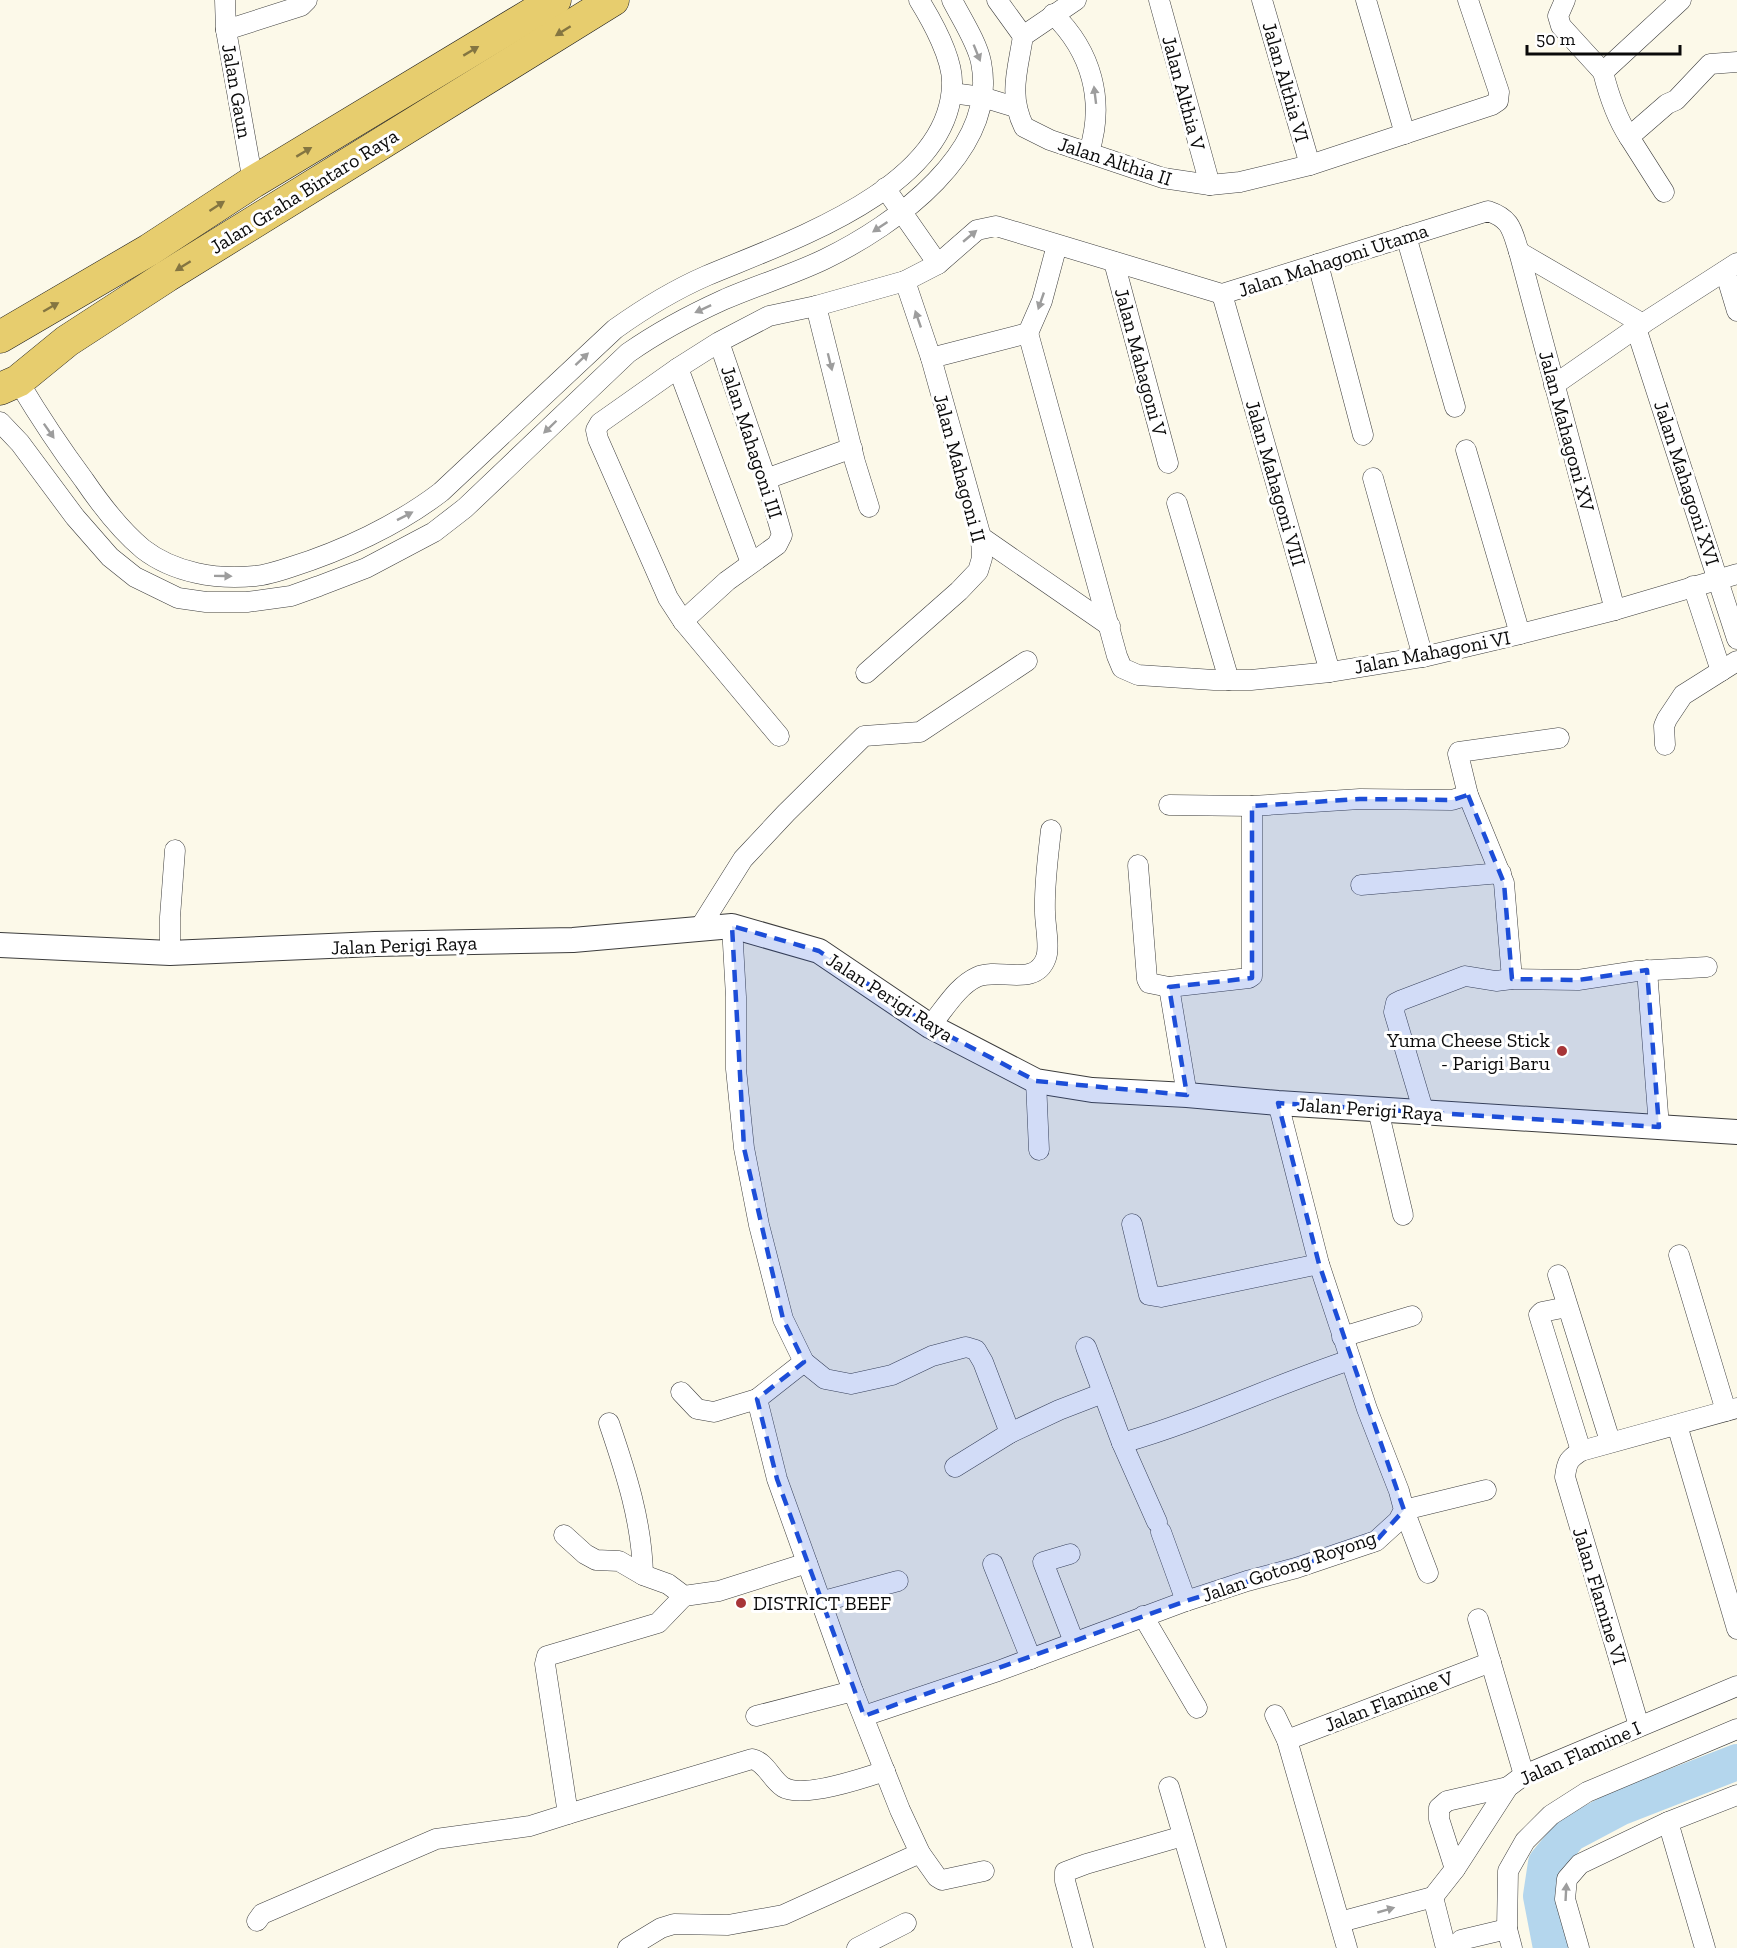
<svg xmlns="http://www.w3.org/2000/svg" width="1737" height="1948" viewBox="0 0 1737 1948" font-family="'Zilla Slab',serif">
	<style>
		.lines { fill: none; stroke-linecap: round; stroke-linejoin: round }
		.river { stroke: #b4d6ed; stroke-width: 36 }
		.minor-casing { stroke: #3d3d3d; stroke-width: 21 }
		.tertiary-casing { stroke: #3d3d3d; stroke-width: 26 }
		.primary-casing { stroke: #1b1b1b; stroke-width: 33 }
		.minor { stroke: #fff; stroke-width: 20 }
		.tertiary { stroke: #fff; stroke-width: 24 }
		.primary { stroke: #e7cd6e; stroke-width: 32 }
		.oneway { fill: #847541 }
		.oneway2 { fill: #9d9d9d }
		.marked { fill: #1d4ed8; fill-opacity: 0.2; stroke: #1d4ed8; stroke-width: 4.5; stroke-dasharray: 12 8; stroke-linejoin: round }
		.poi-dot { fill: #a73537; stroke: #fff; stroke-width: 2 }
		.labels { text-anchor: middle; stroke-width: 6; stroke-linejoin: round; paint-order: stroke }
		.street-label { font-size: 20px; fill: #0a0a0a; stroke: #fff }
		.poi-label { font-size: 20px; fill: #0a0a0a; stroke: #fff; text-anchor: end }
	</style>
	<rect width="100%" height="100%" fill="#fcf9e9"/>
	<g class="lines">
		<polyline class="river" points="1551,1948 1541,1896 1546,1863 1570,1834 1619,1808 1737,1762"/>
		<defs>
			<g id="minor">
				<polyline points="225,0 226,30 253,182"/>
				<polyline points="997,0 1023,36"/>
				<path d="M1076,0L1023,36C1018,70 1008,94 1024,127L1050,140L1163,178L1210,185L1240,182L1310,165L1492,105L1498,101L1499,92L1468,0"/>
				<polyline points="1159,0 1210,185"/>
				<polyline points="1262,0 1310,165"/>
				<polyline points="1366,0 1405,134"/>
				<polyline points="1565,0 1558,16 1561,26 1603,72"/>
				<path d="M1053,14C1092,52 1105,101 1089,152"/>
				<polyline points="226,30 301,6 307,0"/>
				<polyline points="1603,72 1681,0"/>
				<path d="M1603,72C1609,96 1616,117 1629,137"/>
				<polyline points="952,93 982,97 1015,107"/>
				<polyline points="885,188 938,264"/>
				<polyline points="1664,192 1629,137 1667,104 1676,100 1710,64 1737,62"/>
				<polyline points="1406,236 1455,407"/>
				<polyline points="1519,252 1643,324"/>
				<polyline points="1114,262 1168,463"/>
				<polyline points="1318,264 1363,435"/>
				<polyline points="1725,271 1737,311"/>
				<polyline points="1222,294 1330,672"/>
				<polyline points="816,306 855,462 869,507"/>
				<polyline points="1636,328 1737,639"/>
				<polyline points="1028,333 1117,656 1122,668 1138,675 1214,680 1251,680 1330,672 1423,657 1520,634 1615,610 1737,574"/>
				<path d="M719,342L766,479L782,535L777,545L727,581L683,621L668,598L598,439L596,430L600,423L678,368L719,342L769,316L816,306L905,281L938,264L977,230L996,226L1222,294L1488,211C1512,219 1512,231 1519,252L1615,610"/>
				<polyline points="931,358 1028,333 1042,301 1057,245"/>
				<polyline points="678,368 751,563"/>
				<path d="M18,381C39,416 60,448 84,480C101,505 119,529 143,549C174,573 217,580 255,576C267,575 279,571 291,567C342,551 398,525 441,492L615,329C643,309 674,290 706,276C786,242 950,189 952,84C953,59 932,21 919,0"/>
				<polyline points="1554,385 1636,328 1737,263"/>
				<path d="M0,422L20,443L75,517L110,557L135,577L178,598L206,602H247L291,596L319,586L366,568L434,532L465,508L628,353C658,332 690,315 723,300C757,285 792,275 825,259C895,225 999,151 981,62C977,42 961,18 952,0"/>
				<polyline points="1466,450 1520,634"/>
				<polyline points="1373,478 1423,657"/>
				<polyline points="766,479 852,448"/>
				<polyline points="1177,503 1229,680"/>
				<polyline points="981,537 1110,626"/>
				<polyline points="1693,586 1721,671"/>
				<polyline points="683,621 779,736"/>
				<polyline points="866,673 959,591 978,571 982,558 981,537 931,358 905,281"/>
				<polyline points="1665,745 1664,726 1667,719 1683,695 1737,661"/>
				<polyline points="1169,805 1252,806 1360,799 1452,800 1468,795"/>
				<polyline points="1138,865 1147,979 1149,983 1169,987 1249,978 1252,976 1252,806"/>
				<polyline points="1361,885 1501,873"/>
				<polyline points="732,926 736,997 736,1069 744,1148 759,1225 783,1319 804,1362 825,1379 851,1384 892,1375 932,1356 966,1347 976,1350 983,1362 1010,1433"/>
				<polyline points="699,929 743,859 786,813 864,736 920,732 1027,661"/>
				<polyline points="170,953 170,917 175,850"/>
				<polyline points="1647,970 1659,1127"/>
				<polyline points="1512,979 1504,883 1468,795 1458,754 1459,752 1559,738"/>
				<polyline points="1169,987 1187,1095"/>
				<path d="M930,1026C944,1010 957,986 977,977C1000,967 1035,988 1046,958C1050,947 1045,924 1045,912C1044,885 1048,857 1051,830"/>
				<polyline points="1036,1081 1039,1150"/>
				<polyline points="1378,1110 1403,1215"/>
				<polyline points="1424,1113 1394,1012 1396,1003 1402,1000 1465,976 1496,981 1512,979 1578,980 1637,971 1707,967"/>
				<polyline points="1132,1224 1149,1295 1161,1297 1319,1264"/>
				<polyline points="1679,1255 1726,1411"/>
				<polyline points="1558,1275 1610,1441"/>
				<polyline points="1567,1307 1542,1312 1539,1315 1581,1451"/>
				<polyline points="1342,1337 1412,1316"/>
				<path d="M1086,1347L1122,1443C1200,1421 1274,1385 1350,1360"/>
				<polyline points="681,1392 697,1409 714,1412 757,1399 777,1479 853,1691 900,1810 920,1853 937,1877 942,1880 984,1871"/>
				<polyline points="757,1399 804,1362"/>
				<path d="M609,1423C626,1473 642,1522 643,1575"/>
				<polyline points="1677,1425 1737,1629"/>
				<polyline points="1122,1443 1157,1522"/>
				<polyline points="955,1467 1010,1433 1059,1410 1103,1393"/>
				<polyline points="1161,1532 1186,1601"/>
				<polyline points="564,1535 585,1554 596,1560 619,1561 643,1575 668,1584 684,1596 719,1591 807,1563"/>
				<polyline points="1070,1554 1043,1562 1074,1642"/>
				<polyline points="993,1564 1031,1659"/>
				<polyline points="1428,1573 1404,1510 1486,1490"/>
				<polyline points="820,1602 898,1581"/>
				<polyline points="1143,1616 1197,1708"/>
				<polyline points="1478,1619 1524,1775"/>
				<polyline points="1275,1715 1287,1740 1347,1948"/>
				<polyline points="756,1716 853,1691"/>
				<polyline points="864,1716 998,1671 1186,1601 1247,1581 1296,1568 1376,1541 1398,1521 1404,1510 1399,1491 1367,1409 1319,1264 1278,1103"/>
				<path d="M1639,1726L1565,1477C1567,1461 1569,1459 1581,1451L1737,1408"/>
				<polyline points="1287,1740 1491,1662"/>
				<polyline points="1169,1787 1216,1948"/>
				<path d="M568,1814L752,1759C766,1762 771,1779 783,1787C802,1799 864,1778 885,1771"/>
				<polyline points="1668,1822 1705,1948"/>
				<polyline points="1455,1869 1439,1819 1439,1808 1447,1801 1508,1787"/>
				<polyline points="1433,1897 1455,1869 1508,1787 1524,1775 1737,1686"/>
				<polyline points="1433,1897 1446,1948"/>
				<polyline points="257,1921 262,1914 436,1839 530,1826 568,1814 545,1664 547,1656 658,1623 684,1596"/>
				<polyline points="1340,1922 1433,1897"/>
				<polyline points="628,1948 661,1928 674,1924 728,1925 783,1915 920,1853"/>
				<polyline points="857,1948 906,1923"/>
				<polyline points="1083,1948 1065,1881 1065,1872 1086,1864 1183,1836"/>
				<polyline points="1455,1948 1461,1940 1507,1929"/>
				<polyline points="1512,1948 1507,1929 1508,1871 1525,1841 1551,1815 1587,1792 1737,1729"/>
				<polyline points="1579,1948 1565,1899 1567,1879 1580,1864 1668,1822 1737,1795"/>
			</g>
			<polyline id="tertiary" points="0,945 170,953 375,944 573,940 732,926 819,951 930,1026 1036,1081 1092,1090 1187,1095 1278,1103 1737,1132"/>
			<g id="primary">
				<polyline points="0,337 149,250 253,182 555,0"/>
				<polyline points="0,389 18,381 67,341 167,276 613,0"/>
			</g>
		</defs>
		<use href="#minor" class="minor-casing"/>
		<use href="#tertiary" class="tertiary-casing"/>
		<use href="#primary" class="primary-casing"/>
		<use href="#minor" class="minor"/>
		<use href="#tertiary" class="tertiary"/>
		<use href="#primary" class="primary"/>
	</g>
	<defs><path id="oneway-solid" d="M-6-.8H1V-3.2L6.5 0L1 3.2V.8H-6Z" transform="scale(1.5)"/></defs>
	<g class="oneway">
		<use href="#oneway-solid" transform="translate(563 31) rotate(148)"/>
		<use href="#oneway-solid" transform="translate(471 51) rotate(-31)"/>
		<use href="#oneway-solid" transform="translate(304 152) rotate(-31)"/>
		<use href="#oneway-solid" transform="translate(217 206) rotate(-33)"/>
		<use href="#oneway-solid" transform="translate(183 266) rotate(148)"/>
		<use href="#oneway-solid" transform="translate(51 307) rotate(-30)"/>
	</g>
	<g class="oneway2">
		<use href="#oneway-solid" transform="translate(977 53) rotate(68)"/>
		<use href="#oneway-solid" transform="translate(1095 95) rotate(-97)"/>
		<use href="#oneway-solid" transform="translate(880 227) rotate(146)"/>
		<use href="#oneway-solid" transform="translate(970 236) rotate(-40)"/>
		<use href="#oneway-solid" transform="translate(1041 301) rotate(109)"/>
		<use href="#oneway-solid" transform="translate(703 309) rotate(155)"/>
		<use href="#oneway-solid" transform="translate(918 319) rotate(-109)"/>
		<use href="#oneway-solid" transform="translate(582 359) rotate(-43)"/>
		<use href="#oneway-solid" transform="translate(830 362) rotate(76)"/>
		<use href="#oneway-solid" transform="translate(550 427) rotate(136)"/>
		<use href="#oneway-solid" transform="translate(49 431) rotate(55)"/>
		<use href="#oneway-solid" transform="translate(405 516) rotate(-27)"/>
		<use href="#oneway-solid" transform="translate(223 576) rotate(1)"/>
		<use href="#oneway-solid" transform="translate(1566 1892) rotate(-87)"/>
		<use href="#oneway-solid" transform="translate(1386 1910) rotate(-16)"/>
	</g>
	<path class="marked" d="M1468,795L1504,883L1512,979L1578,980L1647,970L1659,1127L1278,1103L1319,1264L1404,1510L1376,1541L1186,1601L864,1716L777,1479L757,1399L804,1362L783,1319L744,1148L732,926L819,951L930,1026L1036,1081L1187,1095L1169,987L1252,978V806L1360,799L1452,800Z"/>
	<g class="poi-dot">
		<circle cx="1562" cy="1051" r="6"/>
		<circle cx="741" cy="1603" r="6"/>
	</g>
	<g class="labels">
		<g class="street-label">
			<text transform="translate(1286 82) rotate(74)" y="7">Jalan Althia VI</text>
			<text transform="translate(237 91) rotate(80)" y="7">Jalan Gaun</text>
			<text transform="translate(1184 93) rotate(75)" y="7">Jalan Althia V</text>
			<text transform="translate(1115 161) rotate(18)" y="7">Jalan Althia II</text>
			<text transform="translate(304 191) rotate(-32)" y="7">Jalan Graha Bintaro Raya</text>
			<text transform="translate(1333 260) rotate(-18)" y="7">Jalan Mahagoni Utama</text>
			<text transform="translate(1141 362) rotate(75)" y="7">Jalan Mahagoni V</text>
			<text transform="translate(1567 431) rotate(75)" y="7">Jalan Mahagoni XV</text>
			<text transform="translate(752 442) rotate(72)" y="7">Jalan Mahagoni III</text>
			<text transform="translate(960 468) rotate(75)" y="7">Jalan Mahagoni II</text>
			<text transform="translate(1276 483) rotate(74)" y="7">Jalan Mahagoni VIII</text>
			<text transform="translate(1687 483) rotate(72)" y="7">Jalan Mahagoni XVI</text>
			<text transform="translate(1432 652) rotate(-11)" y="7">Jalan Mahagoni VI</text>
			<text transform="translate(404 945) rotate(-2)" y="7">Jalan Perigi Raya</text>
			<text transform="translate(890 997) rotate(33)" y="7">Jalan Perigi Raya</text>
			<text transform="translate(1370 1109) rotate(4)" y="7">Jalan Perigi Raya</text>
			<text transform="translate(1289 1566) rotate(-19)" y="7">Jalan Gotong Royong</text>
			<text transform="translate(1600 1596) rotate(73)" y="7">Jalan Flamine VI</text>
			<text transform="translate(1389 1701) rotate(-21)" y="7">Jalan Flamine V</text>
			<text transform="translate(1580 1753) rotate(-24)" y="7">Jalan Flamine I</text>
		</g>
		<g class="poi-label">
			<text x="1550" y="1047">Yuma Cheese Stick<tspan x="1550" dy="23">- Parigi Baru</tspan></text>
			<text x="753" y="1610" text-anchor="start">DISTRICT BEEF</text>
		</g>
	</g>
	<path d="M1527 45v9h153v-9" fill="none" stroke="#0a0a0a" stroke-width="3"/>
	<text x="1536" y="45" font-size="18" fill="#0a0a0a" stroke="#ffffff" stroke-width="4.5" paint-order="stroke">50 m</text>
</svg>
